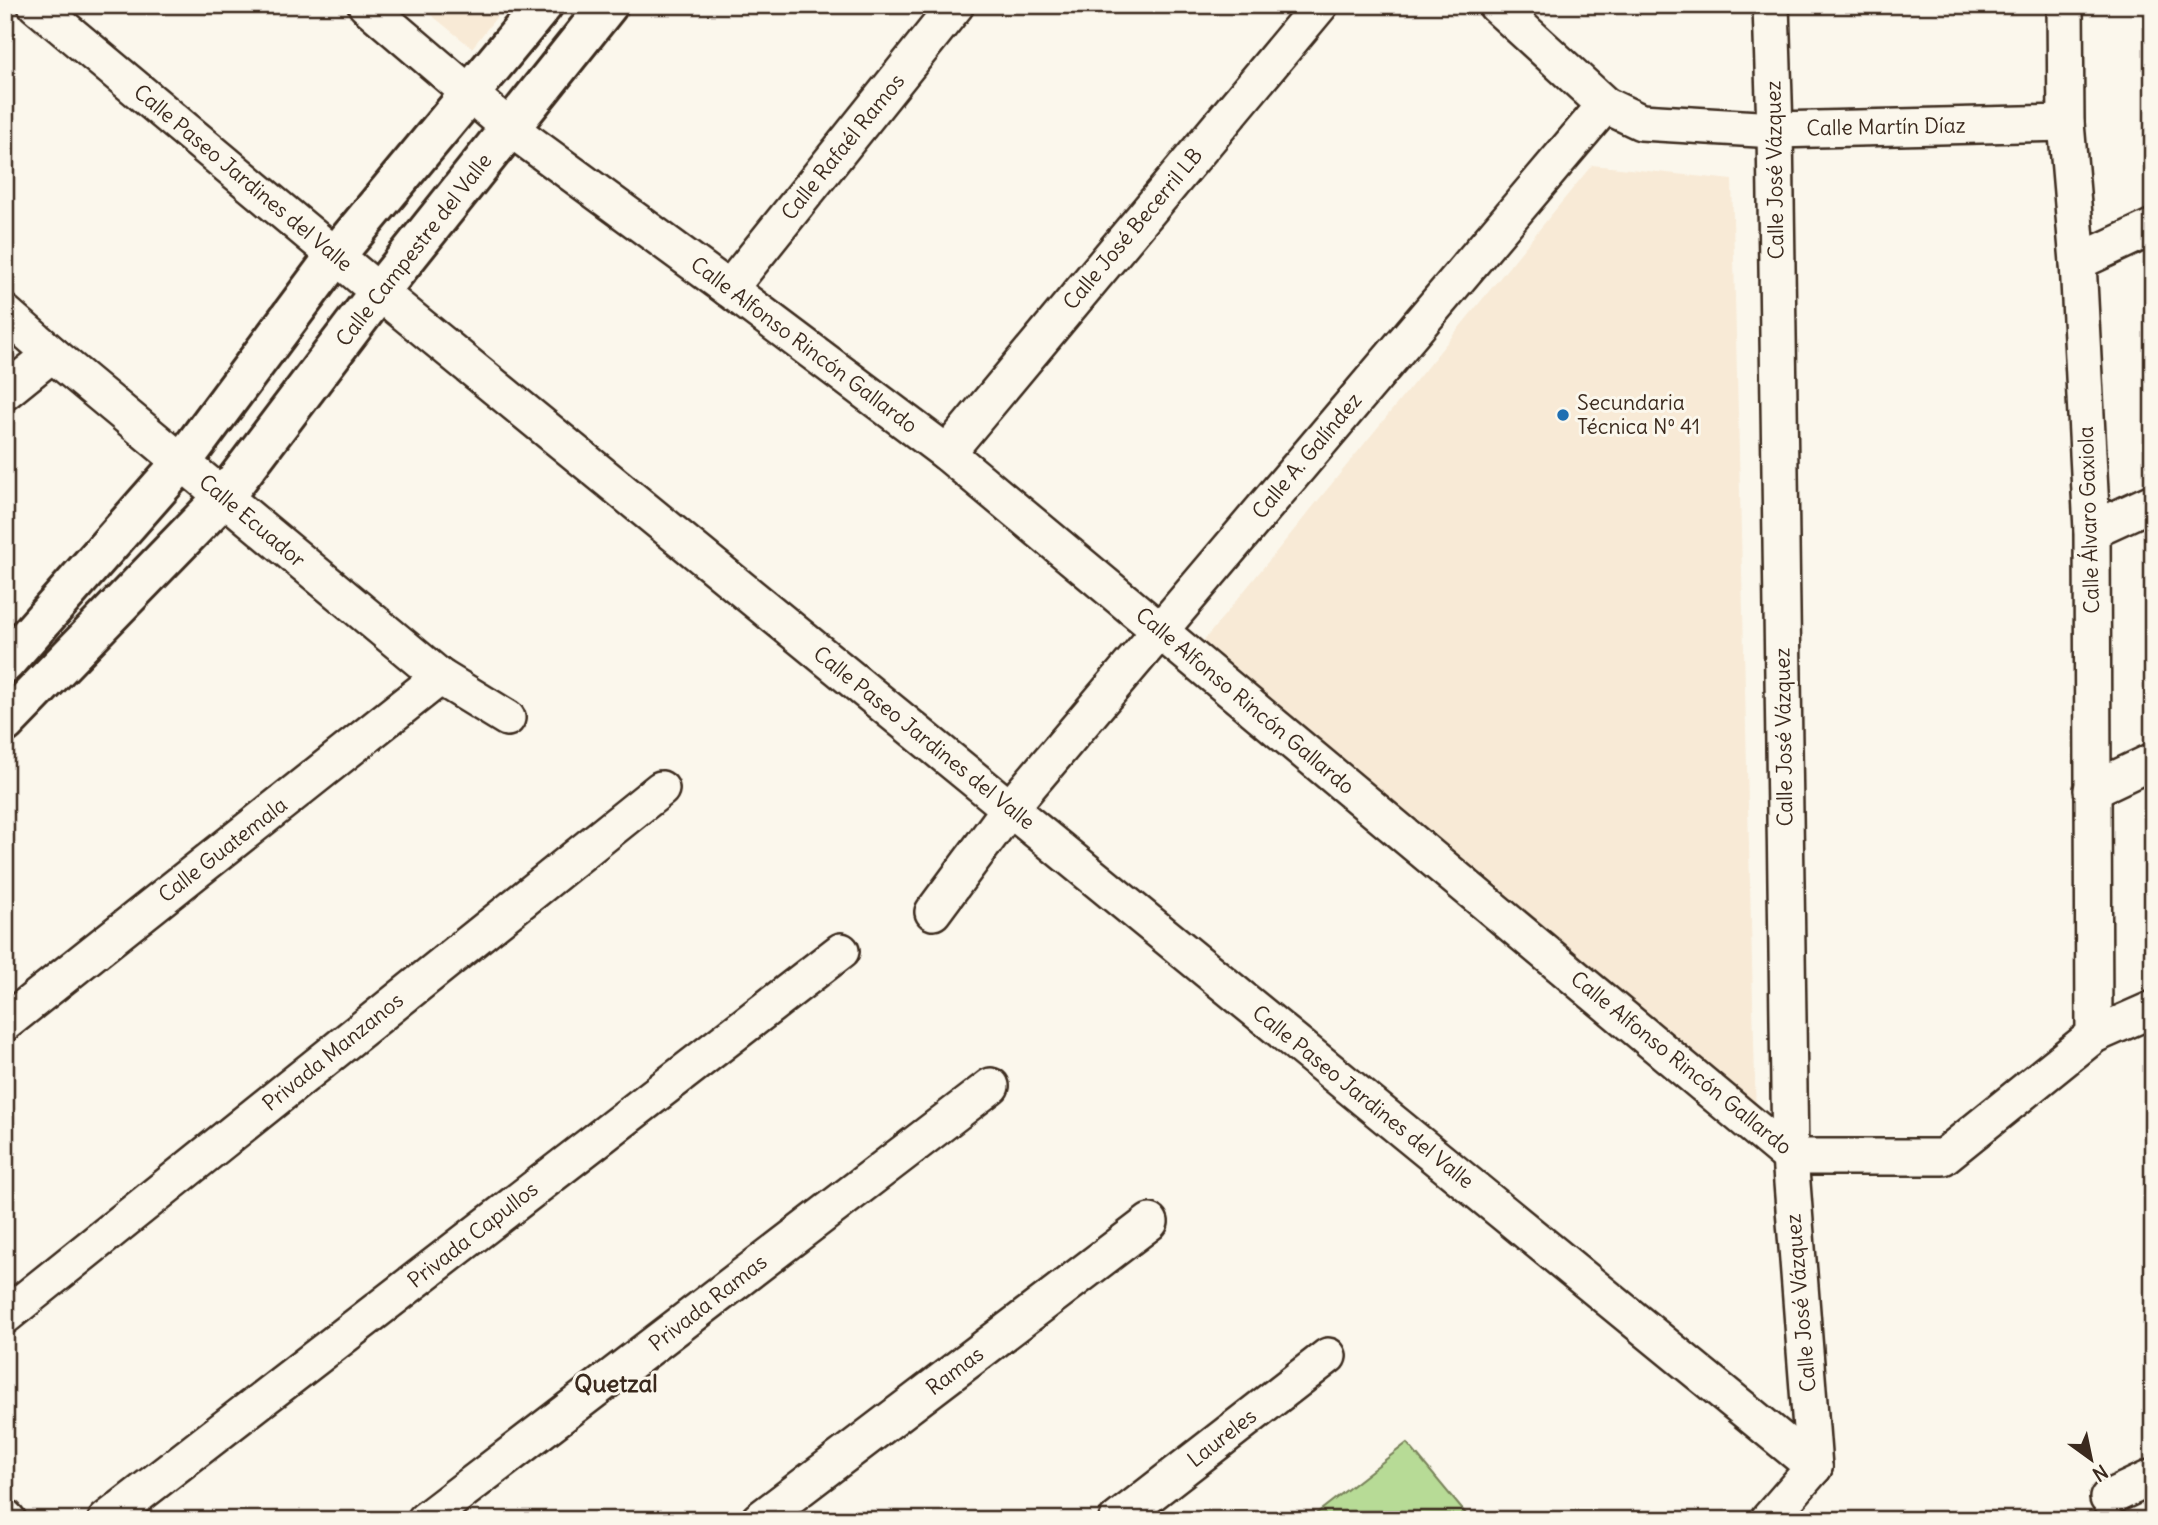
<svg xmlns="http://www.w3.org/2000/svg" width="2158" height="1525" viewBox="0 0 2158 1525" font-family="Delius,sans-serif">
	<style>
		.built { fill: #f8ead6 }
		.green { fill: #b7db96; stroke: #79825a; stroke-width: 2 }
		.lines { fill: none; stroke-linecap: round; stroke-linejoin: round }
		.minor-casing { stroke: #3b2a1e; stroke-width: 40 }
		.tertiary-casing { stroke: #3b2a1e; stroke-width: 44 }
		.minor { stroke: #fbf7ec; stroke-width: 35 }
		.tertiary { stroke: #fbf7ec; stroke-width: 38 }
		.poi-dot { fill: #1f6fb2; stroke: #fbf7ec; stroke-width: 2.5 }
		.labels { text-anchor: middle; stroke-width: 6; stroke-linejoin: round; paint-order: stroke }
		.street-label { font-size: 21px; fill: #3b2a1e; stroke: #fbf7ec }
		.poi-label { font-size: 21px; fill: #3b2a1e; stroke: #fbf7ec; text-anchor: start }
		.quarter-label { font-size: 24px; font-weight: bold; fill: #3b2a1e; stroke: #fbf7ec }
	</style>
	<rect width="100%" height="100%" fill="#fbf7ec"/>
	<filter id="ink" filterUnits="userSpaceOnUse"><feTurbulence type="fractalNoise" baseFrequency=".0143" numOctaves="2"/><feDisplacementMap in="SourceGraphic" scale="14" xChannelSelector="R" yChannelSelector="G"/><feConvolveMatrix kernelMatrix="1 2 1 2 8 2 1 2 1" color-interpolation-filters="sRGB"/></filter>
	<g filter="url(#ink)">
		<g class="built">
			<polygon points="419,5 506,5 472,48"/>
			<polygon points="1592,165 1732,180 1756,1119 1196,650"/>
		</g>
		<polygon class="green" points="1407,1443 1471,1520 1308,1520"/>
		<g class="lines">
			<defs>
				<g id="minor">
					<polyline points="36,5 379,292 1814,1467"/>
					<polyline points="366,5 511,129 729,289 947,453 1790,1157 1943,1157 2094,1035 2153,1009"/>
					<polyline points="1496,5 1605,105 1641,122 1775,130 2066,123"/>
					<polyline points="1771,5 1775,130 1790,1157 1814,1467"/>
					<polyline points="2065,5 2066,123 2078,262 2092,530 2094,1035"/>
					<polyline points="2078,262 2153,227"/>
					<polyline points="729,289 956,5"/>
					<polyline points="5,313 52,354 440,677 507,718"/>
					<polyline points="5,392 52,354"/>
					<polyline points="947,453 1320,5"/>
					<polyline points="2092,530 2153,502"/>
					<polyline points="2092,790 2153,761"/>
					<polyline points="933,912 1010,808 1605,105"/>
					<polyline points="5,1023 440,677"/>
					<polyline points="5,1316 661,789"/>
					<polyline points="2108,1498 2153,1477"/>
					<polyline points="5,1517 8,1520"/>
					<polyline points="106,1520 841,951"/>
					<polyline points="425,1520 991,1086"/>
					<polyline points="759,1520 1150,1222"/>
					<polyline points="1117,1520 1328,1356"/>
					<polyline points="1768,1520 1814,1467"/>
				</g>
				<g id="tertiary">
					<polyline points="5,663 182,462 336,255 543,5"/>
					<polyline points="5,723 223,498 379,292 608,5"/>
				</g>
			</defs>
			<use href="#minor" class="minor-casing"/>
			<use href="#tertiary" class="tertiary-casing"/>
			<use href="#minor" class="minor"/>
			<use href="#tertiary" class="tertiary"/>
		</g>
	</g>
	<circle class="poi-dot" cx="1563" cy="415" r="7"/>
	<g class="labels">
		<g class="street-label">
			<text transform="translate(1886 127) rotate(-1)" y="7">Calle Martín Díaz</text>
			<text transform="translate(843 147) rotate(-51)" y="7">Calle Rafaél Ramos</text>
			<text transform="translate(1775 170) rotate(-91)" y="7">Calle José Vázquez</text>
			<text transform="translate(243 178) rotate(40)" y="7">Calle Paseo Jardines del Valle</text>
			<text transform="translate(1133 229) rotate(-50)" y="7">Calle José Becerril LB</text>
			<text transform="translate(414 250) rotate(-52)" y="7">Calle Campestre del Valle</text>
			<text transform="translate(804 345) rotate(37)" y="7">Calle Alfonso Rincón Gallardo</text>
			<text transform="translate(1307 456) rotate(-50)" y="7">Calle A. Galíndez</text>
			<text transform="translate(2089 520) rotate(-92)" y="7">Calle Álvaro Gaxiola</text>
			<text transform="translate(252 521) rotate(40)" y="7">Calle Ecuador</text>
			<text transform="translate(1245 701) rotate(40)" y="7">Calle Alfonso Rincón Gallardo</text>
			<text transform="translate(1784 737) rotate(-91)" y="7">Calle José Vázquez</text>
			<text transform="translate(924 738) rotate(39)" y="7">Calle Paseo Jardines del Valle</text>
			<text transform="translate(223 850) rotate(-38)" y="7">Calle Guatemala</text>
			<text transform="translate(333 1052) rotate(-39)" y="7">Privada Manzanos</text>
			<text transform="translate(1681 1063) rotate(39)" y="7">Calle Alfonso Rincón Gallardo</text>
			<text transform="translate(1363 1097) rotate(39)" y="7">Calle Paseo Jardines del Valle</text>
			<text transform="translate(473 1235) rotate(-38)" y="7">Privada Capullos</text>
			<text transform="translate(708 1303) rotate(-38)" y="7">Privada Ramas</text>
			<text transform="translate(1801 1303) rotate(-95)" y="7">Calle José Vázquez</text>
			<text transform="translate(955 1371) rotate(-37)" y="7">Ramas</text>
			<text transform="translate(1222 1438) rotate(-38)" y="7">Laureles</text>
		</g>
		<g class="poi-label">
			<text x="1577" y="410">Secundaria<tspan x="1577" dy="24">Técnica Nº 41</tspan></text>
		</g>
		<g class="quarter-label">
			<text x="616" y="1392">Quetzal</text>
		</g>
	</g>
	<rect width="2158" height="1525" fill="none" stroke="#fbf7ec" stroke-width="28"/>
	<rect x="14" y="14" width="2130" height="1497" fill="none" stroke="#3b2a1e" stroke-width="2.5" filter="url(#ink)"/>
	<g transform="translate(2091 1459) rotate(147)" stroke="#fbf7ec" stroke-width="5" paint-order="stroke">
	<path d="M0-5L12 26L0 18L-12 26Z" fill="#3b2a1e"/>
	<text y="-10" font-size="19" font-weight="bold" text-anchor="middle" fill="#3b2a1e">N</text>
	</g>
</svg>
